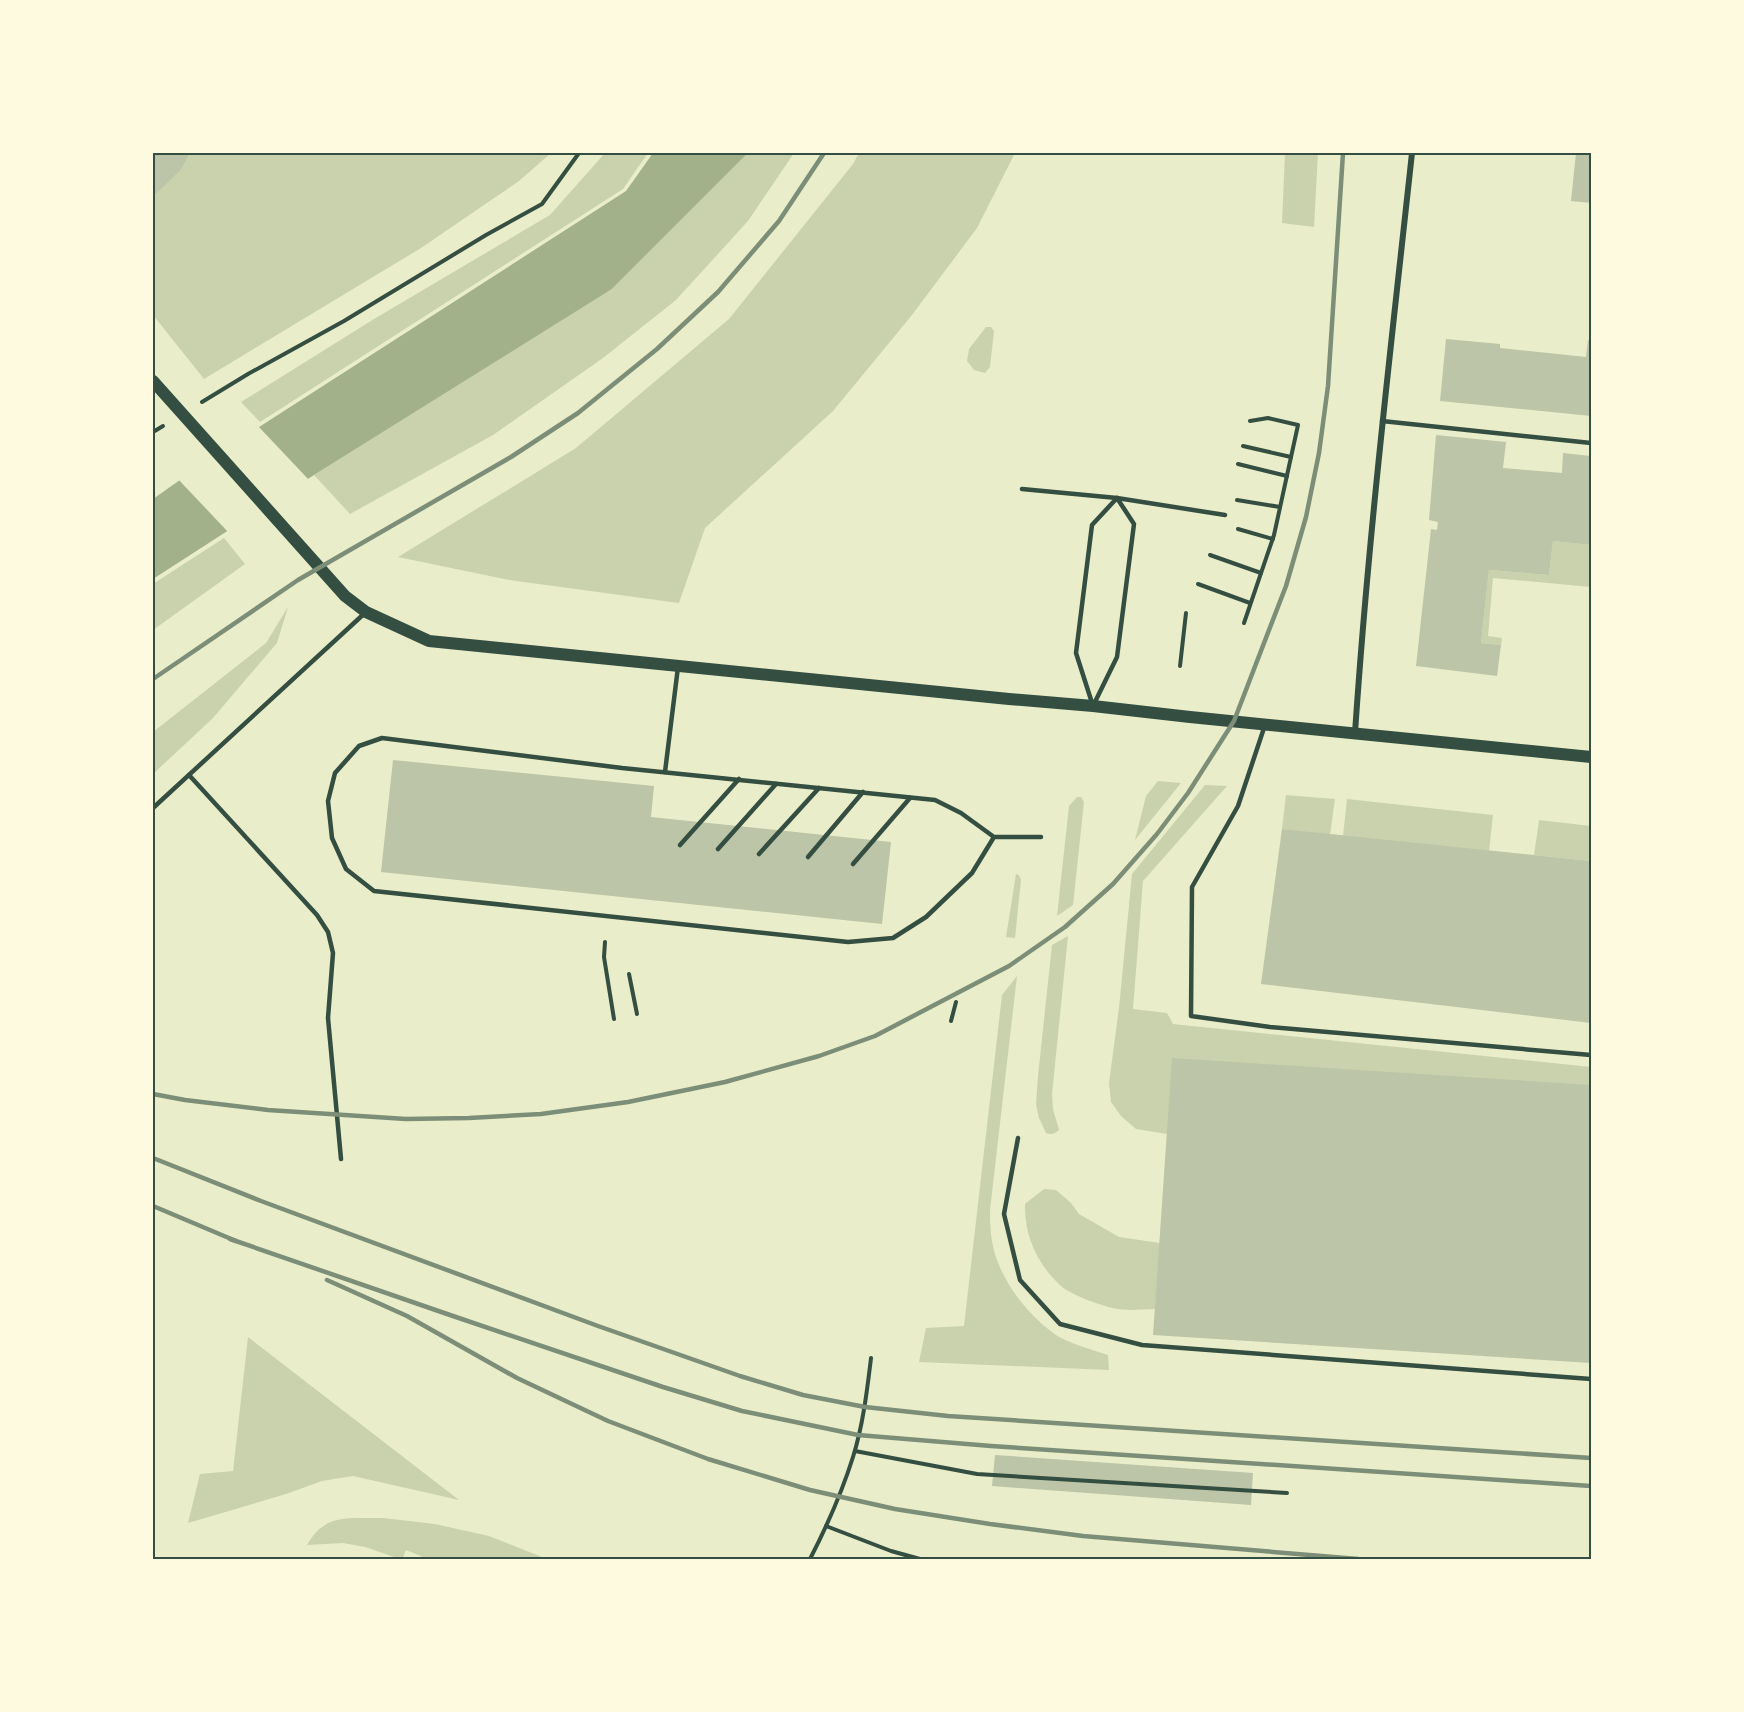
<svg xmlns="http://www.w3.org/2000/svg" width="1744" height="1712" viewBox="0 0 1744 1712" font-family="'Titillium Web',sans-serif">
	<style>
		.green { fill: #cad2ad }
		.water { fill: #a3b18a }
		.pier { fill: #e9edc9 }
		.building { fill: #bcc5a7 }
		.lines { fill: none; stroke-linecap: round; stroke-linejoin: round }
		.path { stroke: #344e41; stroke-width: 4 }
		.service { stroke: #344e41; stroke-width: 4.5 }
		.minor { stroke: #344e41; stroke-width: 6 }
		.secondary { stroke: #344e41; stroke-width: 12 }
		.rail { stroke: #7c8e77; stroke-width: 4.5 }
		.neatline { fill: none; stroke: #344e41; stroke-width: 2 }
	</style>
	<rect width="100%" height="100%" fill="#e9edc9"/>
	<g class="green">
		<polygon points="190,153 551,153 519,181 421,248 204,379 153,315 153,197 181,170"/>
		<polygon points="605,153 648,153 623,189 260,422 241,402 374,319 550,215"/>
		<polygon points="748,153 794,153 748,221 676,300 603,358 493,435 350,514 314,475 612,289"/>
		<polygon points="859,153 1015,153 977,228 912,315 833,411 705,528 679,603 509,580 398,557 576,448 729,319 853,164"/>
		<polygon points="1285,153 1318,153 1314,227 1282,223"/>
		<polygon points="986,327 991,327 994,331 990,367 985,373 974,370 967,361 969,349"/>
		<polygon points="224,538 245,564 153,630 153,584"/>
		<polygon points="1553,541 1591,545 1591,587 1493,578 1488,636 1502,638 1501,645 1481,643 1489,570 1549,575"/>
		<polygon points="288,607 277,643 213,718 153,774 153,732 266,643"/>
		<polygon points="1158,781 1181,783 1135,840 1146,796"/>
		<polygon points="1205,785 1227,786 1143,881 1133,1009 1167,1013 1173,1024 1591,1067 1591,1085 1167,1134 1136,1129 1121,1116 1111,1102 1109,1083 1119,1008 1132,874"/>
		<polygon points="1286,795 1335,799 1330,835 1282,829"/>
		<polygon points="1077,797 1081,797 1084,802 1073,905 1057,916 1069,806"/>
		<polygon points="1347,799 1493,815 1489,851 1343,836"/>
		<polygon points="1539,820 1591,826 1591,861 1534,855"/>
		<polygon points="1016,874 1019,875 1021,880 1015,938 1006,937"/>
		<path d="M1068,936L1052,1094L1053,1109L1059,1130C1054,1134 1052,1135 1046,1133L1039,1118L1036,1104L1038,1076L1052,945Z"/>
		<path d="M1017,976L990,1210C990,1227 991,1244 997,1260C1008,1289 1030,1317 1056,1335C1068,1343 1093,1350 1108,1355L1109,1370L919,1362L926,1328L964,1326L1002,995Z"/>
		<path d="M1044,1189L1056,1190L1071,1203L1079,1214L1119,1237L1160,1243L1155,1309C1143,1309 1129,1311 1118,1309C1104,1307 1071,1295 1061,1286C1038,1265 1024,1236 1025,1204Z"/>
		<polygon points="248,1337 459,1500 353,1476 322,1481 286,1494 188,1523 200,1474 233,1471"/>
		<path d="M383,1518L435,1524L489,1536L547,1559H428L406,1550L402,1559H400L365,1547L343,1543L307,1545C326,1512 349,1519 383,1518Z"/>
	</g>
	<polygon class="water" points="653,153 748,153 612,289 314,475 153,579 153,499 211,458 626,191"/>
	<polygon class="pier" points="257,425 310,481 229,533 177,478"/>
	<g class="building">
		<polygon points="153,153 190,153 181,170 153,197"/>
		<polygon points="1576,153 1591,153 1591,203 1571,201"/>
		<polygon points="1446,339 1500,344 1500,348 1586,357 1588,340 1591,340 1591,416 1440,401"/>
		<polygon points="1436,435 1506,442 1503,468 1562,473 1563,453 1591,456 1591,545 1553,541 1549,575 1489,570 1481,643 1501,645 1497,676 1416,666 1431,529 1437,530 1438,522 1429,520"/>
		<polygon points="393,760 654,786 651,817 891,842 882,924 381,872"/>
		<polygon points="1282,829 1591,861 1591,1023 1261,984"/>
		<polygon points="1172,1058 1591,1085 1591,1363 1153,1335"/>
		<polygon points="995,1455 1253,1473 1251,1505 992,1486"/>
	</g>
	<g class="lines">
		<g class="path">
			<polyline points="202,402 248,374 344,321 486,235 542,204 579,153"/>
			<polyline points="153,432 163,426"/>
			<polyline points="1243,446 1291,457"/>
			<polyline points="1238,464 1287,476"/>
			<polyline points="1237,500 1280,507"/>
			<polyline points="1238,529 1273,539"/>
			<polyline points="1210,555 1261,573"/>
			<polyline points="1198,584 1250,603"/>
			<polyline points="1244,623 1274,535 1298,425 1268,418 1250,421"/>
			<polyline points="1180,666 1186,613"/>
			<polyline points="605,942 604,957 614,1019"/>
			<polyline points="629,974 637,1014"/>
			<polyline points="951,1021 956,1002"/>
			<polyline points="855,1451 977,1474 1287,1493"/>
			<polyline points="826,1526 891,1551 920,1559"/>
			<path d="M810,1559C827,1526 842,1492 853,1457C863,1425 867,1391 871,1358"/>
		</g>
		<g class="service">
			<polyline points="1382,421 1591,443"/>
			<polyline points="1022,489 1117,498 1225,515"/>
			<polygon points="1117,498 1134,524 1117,657 1093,706 1076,653 1092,525"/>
			<polyline points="1265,725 1238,806 1192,887 1191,1016 1270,1027 1591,1055"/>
			<polyline points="665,772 678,667"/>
			<polyline points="189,775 317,915 328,932 333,953 328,1018 341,1159"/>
			<polyline points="153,808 366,612"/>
			<polyline points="994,837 972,873 926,917 893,938 848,942 374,891 346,869 332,838 328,801 335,773 359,746 382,738 622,768 935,800 961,813 994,837 1041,837"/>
			<polyline points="680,845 739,779"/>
			<polyline points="718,849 776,784"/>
			<polyline points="759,854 819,788"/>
			<polyline points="808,857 863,792"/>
			<polyline points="853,864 910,798"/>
			<polyline points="1018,1138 1004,1214 1020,1280 1060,1324 1142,1345 1591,1379"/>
		</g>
		<path class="minor" d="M1355,733C1368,539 1391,346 1412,153"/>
		<polyline class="secondary" points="153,381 345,596 366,612 429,641 1009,699 1093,706 1190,717 1591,757"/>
		<g class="rail">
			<polyline points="153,679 298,580 511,457 578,413 657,349 718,292 779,221 824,153"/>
			<polyline points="153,1094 185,1100 268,1110 406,1119 469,1118 541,1114 628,1102 725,1082 819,1056 875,1036 1009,966 1065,927 1113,884 1157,834 1188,793 1234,721 1286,586 1306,517 1319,453 1328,386 1343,153"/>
			<polyline points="153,1158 261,1201 598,1326 740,1376 803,1395 865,1407 948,1416 1591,1458"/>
			<polyline points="153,1206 236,1241"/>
			<polyline points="230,1239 450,1315 663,1387 742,1411 858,1435 991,1446 1591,1486"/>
			<polyline points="327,1280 407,1316 517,1378 608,1421 708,1459 810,1490 895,1509 990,1524 1083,1536 1358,1559"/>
		</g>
	</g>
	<rect width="1744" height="1712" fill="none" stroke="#fefae0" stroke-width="309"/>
	<rect x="154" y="154" width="1436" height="1404" class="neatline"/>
</svg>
